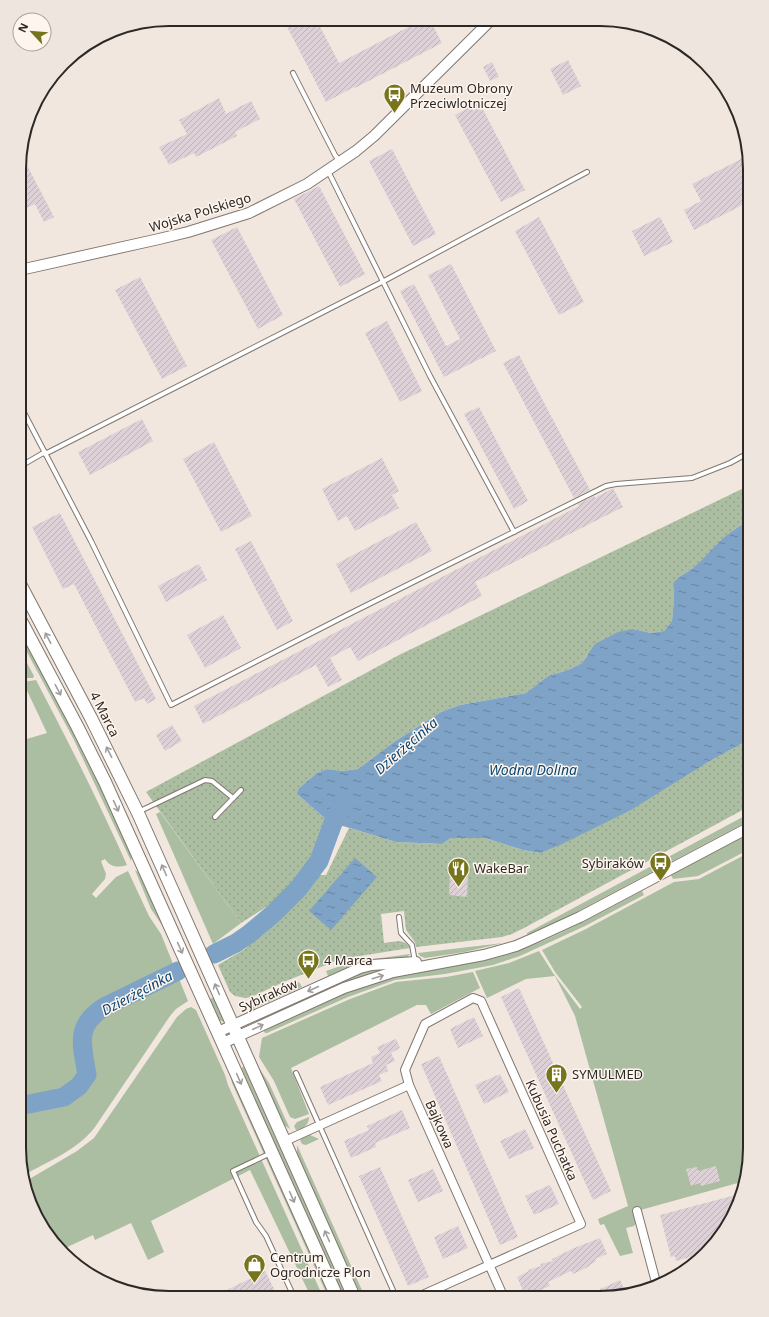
<svg xmlns="http://www.w3.org/2000/svg" width="769" height="1317" viewBox="0 0 769 1317" font-family="'Noto Sans',sans-serif">
	<style>
		.green { fill: #abbea1 }
		.park { fill: url(#park-dots) }
		.water { fill: url(#water-ripples) }
		.lines { fill: none; stroke-linecap: round; stroke-linejoin: round }
		.river { stroke: #7ea3c6; stroke-width: 19 }
		.building { fill: url(#building-hatch) }
		.service-casing { stroke: #80776f; stroke-width: 6 }
		.minor-casing { stroke: #80776f; stroke-width: 10 }
		.tertiary-casing { stroke: #80776f; stroke-width: 12 }
		.secondary-casing { stroke: #80776f; stroke-width: 14 }
		.service { stroke: #fff; stroke-width: 4 }
		.minor { stroke: #fff; stroke-width: 8 }
		.tertiary { stroke: #fff; stroke-width: 10 }
		.secondary { stroke: #fff; stroke-width: 12 }
		.oneway { stroke: #a09e9d }
		.labels { text-anchor: middle; stroke-width: 3; stroke-linejoin: round; paint-order: stroke }
		.poi-label { font-size: 13px; fill: #2c2825; stroke: #fef5ee; text-anchor: start }
		.street-label { font-size: 13px; fill: #2c2825; stroke: #fef5ee }
		.water-label { font-size: 14px; font-style: italic; fill: #0a4673; stroke: #fef5ee }
		.rim { fill: none; stroke: #2c2825; stroke-width: 2 }
	</style>
	<defs>
		<pattern id="park-dots" width="8" height="8" patternUnits="userSpaceOnUse"><rect width="8" height="8" fill="#abbea1"/><path d="M2 2h.1M6 6h.1" fill="none" stroke="#93a38a" stroke-width="1.8" stroke-linecap="round"/></pattern>
		<pattern id="water-ripples" width="26" height="14" patternUnits="userSpaceOnUse"><rect width="26" height="14" fill="#7ea3c6"/><path d="M2 4q2-2 4 0t4 0M15 11q2-2 4 0t4 0" fill="none" stroke="#6785a1"/></pattern>
		<pattern id="building-hatch" width="6" height="6" patternUnits="userSpaceOnUse"><rect width="6" height="6" fill="#ddd1d7"/><path d="M-1 1l2-2M0 6l6-6M5 7l2-2" fill="none" stroke="#beb3b8"/></pattern>
	</defs>
	<rect width="100%" height="100%" fill="#f2e7de"/>
	<g class="green">
		<path d="M20,631C60,705 97,778 132,854L131,861L74,740L20,639Z"/>
		<polygon points="20,650 34,676 33,678 21,678 20,675"/>
		<path d="M36,680C68,741 99,802 127,865C117,868 110,867 105,859L101,861L106,874L105,879L92,894L96,898L116,877L128,871L149,916L161,934L188,1001L176,1009L170,1016L95,1127C79,1149 47,1162 24,1175L19,1148L20,741L47,733L23,682Z"/>
		<polygon points="160,812 241,923 213,944 156,814"/>
		<polygon points="750,813 750,820 567,917 527,935 527,933"/>
		<polygon points="750,833 750,849 698,876 673,879 671,875"/>
		<polygon points="750,852 750,1158 745,1181 637,1211 636,1223 634,1226 626,1228 633,1253 620,1256 604,1224 600,1225 598,1219 628,1206 575,1016 555,976 526,979 487,998 475,971 509,963 539,951 553,973 580,1009 582,1007 555,972 542,950 586,929 674,882 699,879"/>
		<polygon points="135,870 139,873 143,880 166,931 151,909"/>
		<path d="M642,891L644,895L585,926L520,956L493,965L445,974L395,980L348,997L267,1033H265L262,1029C311,1007 355,986 406,973C440,965 475,965 508,954C555,939 598,914 642,891Z"/>
		<polygon points="503,943 465,952 425,958 420,956 418,953"/>
		<polygon points="410,954 407,958 361,963 346,968 328,976 326,971 352,962"/>
		<polygon points="385,969 385,970 259,1022 258,1019 329,988 364,971"/>
		<polygon points="473,972 480,988 431,1014 426,1005 417,1005 291,1068 309,1114 295,1119 290,1117 274,1081 259,1057 262,1038 350,999 396,982 446,977"/>
		<polygon points="299,982 302,987 253,1009 252,1005 254,1002"/>
		<polygon points="214,997 224,1020 224,1022 219,1020 210,999"/>
		<polygon points="191,1007 196,1010 225,1075 228,1085 323,1297 311,1297 250,1170 151,1221 164,1252 148,1260 131,1223 95,1240 93,1235 61,1250 50,1239 30,1205 26,1181 77,1151 94,1138 177,1017 186,1009"/>
		<polygon points="255,1062 269,1083 290,1129 283,1124"/>
		<polygon points="245,1066 348,1297 343,1297 241,1068"/>
		<polygon points="230,1073 331,1297 328,1297 232,1083"/>
		<path d="M309,1117C309,1125 303,1129 296,1130L294,1126L297,1122Z"/>
		<polygon points="310,1135 319,1139 306,1145 302,1144 300,1140 304,1137"/>
		<polygon points="297,1145 365,1297 361,1297 297,1154"/>
	</g>
	<g class="park">
		<path d="M750,485V520C738,527 726,534 717,544C709,551 703,560 695,566C688,573 679,575 673,583L674,598L672,621L664,631L651,633L633,629L587,655L582,663L568,670L548,676L526,693L460,705L441,712L394,742L358,769L342,771L327,769L317,773L299,788L298,795L327,820L313,856L280,898L241,923L146,792L399,655Z"/>
		<path d="M750,739V806L524,928L512,934L502,937L416,947L415,942L406,930L404,911L381,914L384,943C394,942 404,938 410,948L341,959L286,981L251,997L245,998L235,996L230,992L218,965L245,949L317,875H326L349,828L396,842L442,844L451,838H485L523,850L540,853Z"/>
	</g>
	<g class="water">
		<path d="M750,520V739L708,762L631,810L562,844L540,853L523,850L485,838H451L442,844L396,842L333,823L327,820L297,794L299,788L317,773L327,769L342,771L358,769L394,742L441,712L460,705L526,693L548,676L568,670L582,663L595,644L618,632L633,629L651,633L664,631L672,621L674,598L673,583C679,575 688,573 695,566C703,560 709,551 717,544C726,534 738,527 750,520Z"/>
		<polygon points="355,858 377,877 331,930 309,911"/>
	</g>
	<g class="lines">
		<g class="river">
			<polyline points="214,954 236,943 249,934 274,913 298,889 319,861 333,823 345,800"/>
			<path d="M19,1106L64,1097L79,1086L87,1075C82,1044 74,1025 106,1006L178,971"/>
		</g>
	</g>
	<g class="building">
		<polygon points="283,19 316,19 339,63 422,20 430,20 442,43 355,88 354,87 326,102"/>
		<polygon points="568,60 581,86 563,95 550,69"/>
		<polygon points="492,62 499,77 490,81 483,67"/>
		<polygon points="219,98 226,114 251,101 260,119 235,132 237,136 196,157 194,153 169,165 159,147 187,134 179,120"/>
		<polygon points="479,102 525,190 501,202 455,115"/>
		<polygon points="392,149 436,234 413,246 369,161"/>
		<polygon points="20,152 54,217 44,222 35,204 20,211"/>
		<polygon points="747,156 750,169 750,201 694,230 684,210 701,201 692,184"/>
		<polygon points="319,186 365,274 340,287 294,199"/>
		<polygon points="539,217 584,302 559,315 515,231"/>
		<polygon points="660,217 673,242 644,256 632,231"/>
		<polygon points="237,227 283,315 258,329 211,240"/>
		<polygon points="451,264 496,351 444,377 400,291 414,284 446,346 460,339 428,275"/>
		<polygon points="140,277 187,366 162,379 115,290"/>
		<polygon points="387,321 422,391 400,402 365,333"/>
		<polygon points="519,355 590,490 574,498 503,363"/>
		<polygon points="479,407 528,501 514,509 464,414"/>
		<polygon points="142,419 153,441 90,475 78,452"/>
		<polygon points="214,442 252,516 221,532 183,459"/>
		<polygon points="382,458 399,491 392,495 399,508 355,531 347,516 338,521 322,489"/>
		<polygon points="613,488 623,507 475,582 482,596 358,661 350,647 330,658 342,680 328,687 316,665 203,724 194,706 579,506 578,504 594,496 595,498"/>
		<polygon points="60,513 156,699 147,704 144,698 135,702 74,584 63,589 32,527"/>
		<polygon points="416,522 432,551 351,593 336,564"/>
		<polygon points="251,541 293,621 277,630 235,549"/>
		<polygon points="199,564 207,580 166,602 158,586"/>
		<polygon points="223,615 241,648 205,668 187,635"/>
		<polygon points="172,725 182,741 165,751 156,735"/>
		<polygon points="450,874 468,875 467,897 449,895"/>
		<polygon points="519,988 611,1191 593,1200 501,997"/>
		<polygon points="474,1017 483,1036 458,1048 450,1029"/>
		<polygon points="396,1039 400,1048 391,1053 395,1061 386,1065 388,1071 379,1075 382,1081 328,1105 320,1087 373,1063 371,1057 380,1053 377,1047"/>
		<polygon points="439,1056 518,1237 500,1245 421,1064"/>
		<polygon points="500,1074 509,1092 484,1104 475,1085"/>
		<polygon points="402,1110 410,1128 375,1143 376,1147 351,1158 344,1141 369,1130 367,1126"/>
		<polygon points="525,1129 534,1148 509,1159 500,1141"/>
		<polygon points="716,1166 720,1181 701,1186 700,1183 691,1186 686,1169 697,1167 698,1171"/>
		<polygon points="380,1167 429,1277 408,1286 359,1176"/>
		<polygon points="433,1169 443,1191 418,1202 408,1180"/>
		<polygon points="550,1185 559,1204 534,1215 525,1196"/>
		<polygon points="743,1193 719,1239 705,1253 676,1261 675,1256 671,1257 660,1215"/>
		<polygon points="458,1226 468,1248 443,1259 434,1237"/>
		<polygon points="600,1238 607,1254 595,1259 596,1261 586,1268 573,1274 571,1271 548,1282 550,1286 532,1294 530,1290 524,1293 517,1277 529,1271 528,1270 541,1266 540,1264 553,1261 552,1259 574,1248"/>
		<polygon points="265,1271 278,1297 213,1297"/>
		<polygon points="620,1280 626,1293 600,1298 581,1298"/>
	</g>
	<g class="lines">
		<defs>
			<g id="service">
				<polyline points="293,73 335,155 340,162"/>
				<polyline points="328,171 430,376 514,532"/>
				<polyline points="20,405 91,541 171,705 345,616 606,486 616,484 692,478 730,463 750,452"/>
				<polyline points="45,454 384,281 587,172"/>
				<polyline points="20,464 26,463 45,452"/>
				<polyline points="138,812 205,780 212,781 233,798"/>
				<polyline points="215,817 241,790"/>
				<polyline points="399,917 401,933 412,945 415,962"/>
				<polyline points="296,1073 396,1297"/>
				<polyline points="271,1153 233,1171 256,1222 266,1236 294,1297"/>
			</g>
			<g id="minor">
				<polyline points="285,1141 409,1085"/>
				<polyline points="637,1211 657,1286"/>
				<polyline points="418,1297 581,1224 481,1001 473,998 425,1024 405,1070 409,1085 504,1298"/>
			</g>
			<g id="tertiary">
				<polyline points="20,270 159,239 188,232 249,213 307,184 356,151 374,136 491,20"/>
				<polyline points="218,1032 360,968 372,965 416,962"/>
				<polyline points="223,1043 344,988 393,972 484,955 516,946 532,939 580,917 750,827"/>
			</g>
			<g id="secondary">
				<polyline points="20,584 91,718 138,813 354,1297"/>
				<polyline points="20,619 77,726 105,782 337,1297"/>
			</g>
		</defs>
		<use href="#service" class="service-casing"/>
		<use href="#minor" class="minor-casing"/>
		<use href="#tertiary" class="tertiary-casing"/>
		<use href="#secondary" class="secondary-casing"/>
		<use href="#service" class="service"/>
		<use href="#minor" class="minor"/>
		<use href="#tertiary" class="tertiary"/>
		<use href="#secondary" class="secondary"/>
	</g>
	<defs><path id="oneway-shaft" d="M-6 0H5M1.5-3L5.5 0L1.5 3" fill="none" stroke-width="1.6" stroke-linecap="round" stroke-linejoin="round"/></defs>
	<g class="oneway">
		<use href="#oneway-shaft" transform="translate(48 638) rotate(-118)"/>
		<use href="#oneway-shaft" transform="translate(58 690) rotate(62)"/>
		<use href="#oneway-shaft" transform="translate(109 752) rotate(-117)"/>
		<use href="#oneway-shaft" transform="translate(116 806) rotate(65)"/>
		<use href="#oneway-shaft" transform="translate(164 870) rotate(-114)"/>
		<use href="#oneway-shaft" transform="translate(180 948) rotate(66)"/>
		<use href="#oneway-shaft" transform="translate(378 977) rotate(-17)"/>
		<use href="#oneway-shaft" transform="translate(217 989) rotate(-114)"/>
		<use href="#oneway-shaft" transform="translate(313 989) rotate(156)"/>
		<use href="#oneway-shaft" transform="translate(258 1027) rotate(-25)"/>
		<use href="#oneway-shaft" transform="translate(239 1079) rotate(66)"/>
		<use href="#oneway-shaft" transform="translate(292 1197) rotate(66)"/>
		<use href="#oneway-shaft" transform="translate(327 1236) rotate(-114)"/>
	</g>
	<defs>
		<symbol id="bus-pin" viewBox="-11 -11 22 30"><path d="M0 17L-7.5 6A9.5 9.5 0 1 1 7.5 6Z" fill="#77751b" stroke="#fef5ee"/><path d="M-5-6H5V4H4V6H2V4H-2V6H-4V4H-5ZM-3.5-4V0h7V-4ZM-3.5 1.2v1.5H-2V1.2ZM2 1.2v1.5H3.5V1.2Z" fill="#fff"/></symbol>
		<symbol id="restaurant-pin" viewBox="-11 -11 22 30"><path d="M0 17L-7.5 6A9.5 9.5 0 1 1 7.5 6Z" fill="#77751b" stroke="#fef5ee"/><path d="M-5-6h1v4h1v-4h1v4h1v-4h1v5L-1.5 .5V6h-2V.5L-5-1ZM5-6V6H3V1.5H1.5Q1.5-4 5-6Z" fill="#fff"/></symbol>
		<symbol id="building-pin" viewBox="-11 -11 22 30"><path d="M0 17L-7.5 6A9.5 9.5 0 1 1 7.5 6Z" fill="#77751b" stroke="#fef5ee"/><path d="M-4-6H4V6H1V3H-1V6H-4ZM-2.5-4.3h1.7v1.8h-1.7ZM.8-4.3h1.7v1.8H.8ZM-2.5-1h1.7V.8h-1.7ZM.8-1h1.7V.8H.8Z" fill="#fff"/></symbol>
		<symbol id="shop-pin" viewBox="-11 -11 22 30"><path d="M0 17L-7.5 6A9.5 9.5 0 1 1 7.5 6Z" fill="#77751b" stroke="#fef5ee"/><path d="M-5-2.5h2.3a2.7 3.5 0 0 1 5.4 0H5L5.5 6h-11ZM-1.5-2.5h3a1.5 2.3 0 0 0-3 0Z" fill="#fff"/></symbol>
	</defs>
	<g fill-rule="evenodd">
		<use href="#bus-pin" x="382" y="82" width="25" height="34"/>
		<use href="#bus-pin" x="648" y="850" width="25" height="34"/>
		<use href="#restaurant-pin" x="446" y="856" width="25" height="34"/>
		<use href="#bus-pin" x="296" y="948" width="25" height="34"/>
		<use href="#building-pin" x="544" y="1062" width="25" height="34"/>
		<use href="#shop-pin" x="242" y="1252" width="25" height="34"/>
	</g>
	<g class="labels">
		<g class="poi-label">
			<text x="410" y="93">Muzeum Obrony<tspan x="410" dy="15">Przeciwlotniczej</tspan></text>
			<text x="644" y="868" text-anchor="end">Sybiraków</text>
			<text x="474" y="873">WakeBar</text>
			<text x="324" y="965">4 Marca</text>
			<text x="572" y="1079">SYMULMED</text>
			<text x="270" y="1262">Centrum<tspan x="270" dy="15">Ogrodnicze Plon</tspan></text>
		</g>
		<g class="street-label">
			<text transform="translate(200 212) rotate(-17)" y="5">Wojska Polskiego</text>
			<text transform="translate(105 714) rotate(63)" y="5">4 Marca</text>
			<text transform="translate(268 995) rotate(-24)" y="5">Sybiraków</text>
			<text transform="translate(440 1124) rotate(66)" y="5">Bajkowa</text>
			<text transform="translate(552 1130) rotate(66)" y="5">Kubusia Puchatka</text>
		</g>
		<g class="water-label">
			<text transform="translate(406 746) rotate(-41)" y="5">Dzierżęcinka</text>
			<text x="533" y="775">Wodna Dolina</text>
			<text transform="translate(137 993) rotate(-28)" y="5">Dzierżęcinka</text>
		</g>
	</g>
	<path d="M0 0H769V1317H0ZM169 26H600A143 143 0 0 1 743 169V1148A143 143 0 0 1 600 1291H169A143 143 0 0 1 26 1148V169A143 143 0 0 1 169 26Z" fill="#ede5de" fill-rule="evenodd"/>
	<path class="rim" d="M169 26H600A143 143 0 0 1 743 169V1148A143 143 0 0 1 600 1291H169A143 143 0 0 1 26 1148V169A143 143 0 0 1 169 26Z"/>
	<g transform="translate(32 32) rotate(296)"><circle r="19" fill="#fef5ee" stroke="#aaa39e"/>
	<path d="M0-3L7 15L0 10L-7 15Z" fill="#77751b"/>
	<text y="-6" font-size="11" font-weight="bold" text-anchor="middle" fill="#2c2825">N</text>
	</g>
</svg>
